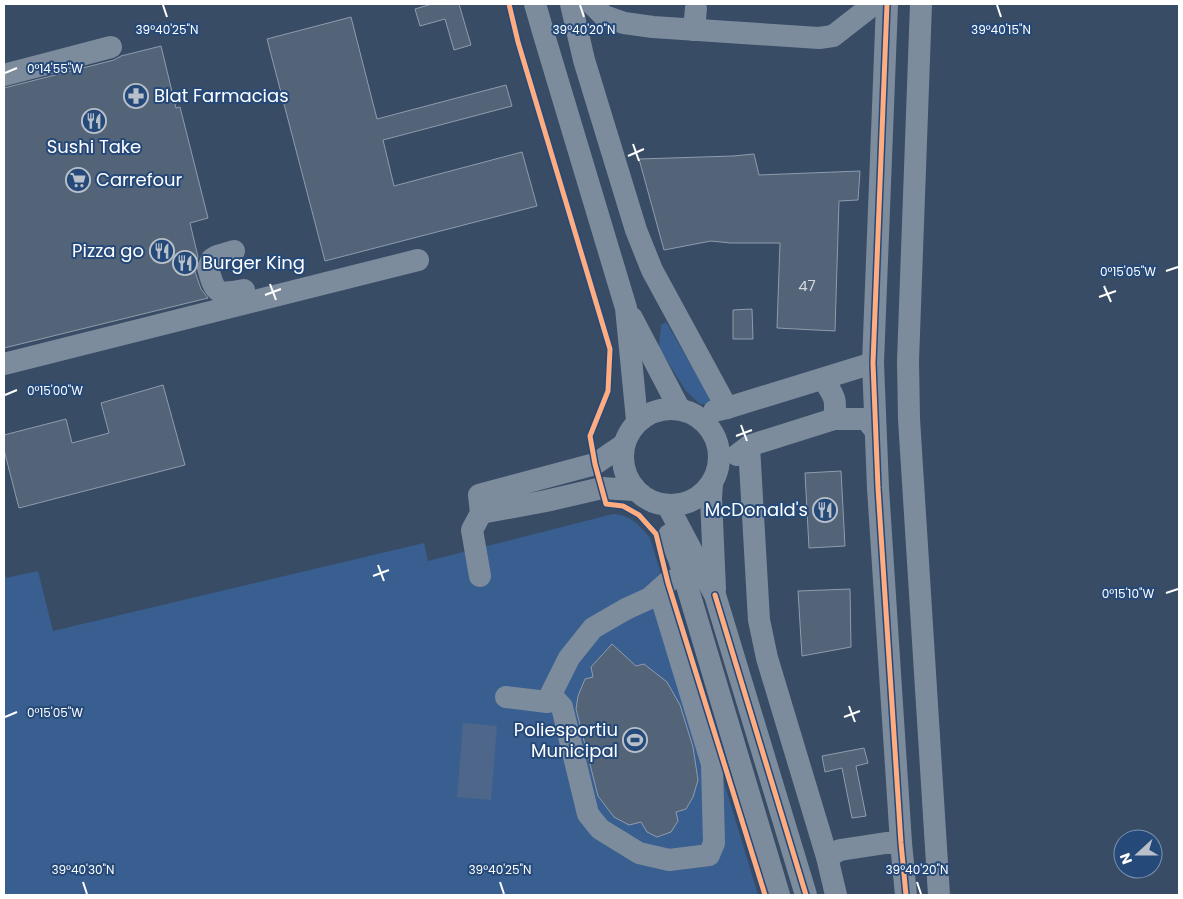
<svg xmlns="http://www.w3.org/2000/svg" width="1183" height="899" viewBox="0 0 1183 899" font-family="Poppins,sans-serif">
	<style>
		.green { fill: #395f90 }
		.water { fill: #4d6689 }
		.building { fill: #536378; stroke: #8f9cac }
		.lines { fill: none; stroke-linecap: round; stroke-linejoin: round }
		.minor { stroke: #7d8c9d; stroke-width: 22 }
		.cycleway-casing { stroke: #254979; stroke-width: 8 }
		.cycleway { stroke: #ffac80; stroke-width: 5 }
		.ticks { fill: none; stroke: #fff; stroke-width: 2 }
		.labels { text-anchor: middle; stroke-width: 4; stroke-linejoin: round; paint-order: stroke }
		.number-label { font-size: 15px; fill: #d4d8dd }
		.poi-label { font-size: 18px; fill: #fff; stroke: #254979; text-anchor: start }
		.ticks-label { font-size: 12px; text-anchor: middle; fill: #fff; stroke: #254979; stroke-width: 4; stroke-linejoin: round; paint-order: stroke }
	</style>
	<rect width="100%" height="100%" fill="#384c66"/>
	<g class="green">
		<polygon points="666,322 712,401 707,404 700,404 686,391 659,348 661,325"/>
		<path d="M613,514C631,515 639,525 650,538L758,895H4V570L6,578L38,571L53,631L424,543L428,561Z"/>
	</g>
	<polygon class="water" points="463,723 497,726 491,800 457,797"/>
	<g class="building">
		<polygon points="432,4 459,4 471,45 454,50 445,19 420,26 415,9"/>
		<polygon points="351,17 377,119 506,85 512,106 383,140 394,186 522,152 537,206 325,261 267,39"/>
		<polygon points="161,46 176,108 180,107 208,218 190,223 198,257 196,263 195,272 201,289 208,298 4,348 4,88 114,60 121,56"/>
		<polygon points="754,154 759,175 860,171 858,200 839,201 835,331 777,328 780,243 730,243 711,241 664,250 639,159 733,156"/>
		<polygon points="752,309 753,339 733,339 733,310"/>
		<polygon points="163,385 185,465 19,508 4,450 4,435 66,419 72,443 109,433 101,403"/>
		<polygon points="841,471 845,546 809,548 805,473"/>
		<polygon points="850,589 851,647 802,656 798,591"/>
		<polygon points="612,644 636,666 644,664 667,682 680,705 693,747 698,780 693,797 686,809 676,812 678,821 671,832 657,837 647,832 641,822 629,825 614,817 598,796 576,709 578,696 585,679 593,677 591,667"/>
		<polygon points="864,748 868,763 856,766 866,816 852,818 842,768 825,772 822,756"/>
	</g>
	<g class="lines">
		<g class="minor">
			<polyline points="535,4 544,35 626,308 637,420"/>
			<polyline points="571,4 584,60 636,230 652,270 727,408"/>
			<polyline points="592,4 604,16 624,23 653,27 819,38 833,36 874,4"/>
			<polyline points="887,4 873,363 878,488 901,843 906,895"/>
			<polyline points="921,4 908,361 909,419 939,895"/>
			<polyline points="694,30 696,8"/>
			<polyline points="4,75 111,47"/>
			<path d="M234,251L217,256L212,259L208,268C215,294 217,295 244,290"/>
			<polyline points="632,318 679,408"/>
			<polyline points="4,364 418,260"/>
			<path d="M823,379C834,396 837,398 834,419"/>
			<circle cx="671" cy="457" r="48"/>
			<polyline points="714,411 727,408 873,363"/>
			<polyline points="749,446 759,620 767,658 827,857 836,895"/>
			<polyline points="737,455 749,446 761,442 834,419 866,419 875,430"/>
			<polyline points="712,484 711,498 715,589"/>
			<polyline points="668,506 715,595 806,895"/>
			<polyline points="481,513 546,501 602,488 634,490"/>
			<polyline points="669,535 679,559 779,895"/>
			<polyline points="480,576 472,530 481,513 479,495 595,464 623,445"/>
			<polyline points="551,695 562,707 588,814 600,829 639,853 669,860 709,855 714,843 712,764 659,590"/>
			<polyline points="506,697 547,702 569,658 593,628 626,609 650,598 669,581"/>
			<polyline points="827,857 840,850 886,843 901,843"/>
		</g>
		<defs>
			<g id="cycleway">
				<polyline points="509,4 518,42 610,349 608,391 590,436 595,464 606,504 623,506 639,515 656,534 668,583 765,895"/>
				<polyline points="887,4 873,363 878,488 901,843 906,895"/>
				<polyline points="715,595 806,895"/>
			</g>
		</defs>
		<use href="#cycleway" class="cycleway-casing"/>
		<use href="#cycleway" class="cycleway"/>
	</g>
	<path class="ticks" d="M163,5L167,17M580,5L584,17M997,5L1001,17M5,73L17,68M633,144L639,161M628,156L644,149M1166,271L1178,267M270,284L276,300M1104,286L1111,302M265,295L281,289M1099,297L1116,291M5,395L17,390M741,425L747,441M736,436L752,430M378,565L384,581M373,576L389,570M1166,593L1178,589M849,706L855,722M5,717L17,712M844,717L860,711M83,882L87,894M500,882L504,894M917,882L921,894"/>
	<defs>
		<symbol id="pharmacy-ring" viewBox="-11 -11 22 22"><circle r="9.5" fill="#254979" stroke="#b9c0c9" stroke-width="1.5"/><path d="M-2-6h4v4h4v4h-4v4h-4v-4h-4v-4h4Z" fill="#b9c0c9"/></symbol>
		<symbol id="restaurant-ring" viewBox="-11 -11 22 22"><circle r="9.5" fill="#254979" stroke="#b9c0c9" stroke-width="1.5"/><path d="M-5-6h1v4h1v-4h1v4h1v-4h1v5L-1.5 .5V6h-2V.5L-5-1ZM5-6V6H3V1.5H1.5Q1.5-4 5-6Z" fill="#b9c0c9"/></symbol>
		<symbol id="supermarket-ring" viewBox="-11 -11 22 22"><circle r="9.5" fill="#254979" stroke="#b9c0c9" stroke-width="1.5"/><path d="M-6-5.5h2.5l.6 2H6L4.5 2H-2.5L-4.4-4H-6ZM-1.5 3.2a1.3 1.3 0 1 0 .1 0ZM3 3.2a1.3 1.3 0 1 0 .1 0Z" fill="#b9c0c9"/></symbol>
		<symbol id="stadium-ring" viewBox="-11 -11 22 22"><circle r="9.5" fill="#254979" stroke="#b9c0c9" stroke-width="1.5"/><path d="M0-5a6.5 5 0 1 0 0 10a6.5 5 0 1 0 0-10ZM-3.5-1.8h7v3.6h-7Z" fill="#b9c0c9"/></symbol>
	</defs>
	<g fill-rule="evenodd">
		<use href="#pharmacy-ring" x="122" y="82" width="28" height="28"/>
		<use href="#restaurant-ring" x="80" y="107" width="28" height="28"/>
		<use href="#supermarket-ring" x="64" y="166" width="28" height="28"/>
		<use href="#restaurant-ring" x="148" y="237" width="28" height="28"/>
		<use href="#restaurant-ring" x="171" y="249" width="28" height="28"/>
		<use href="#restaurant-ring" x="811" y="496" width="28" height="28"/>
		<use href="#stadium-ring" x="621" y="726" width="28" height="28"/>
	</g>
	<g class="labels">
		<g class="number-label">
			<text x="807" y="291">47</text>
		</g>
		<g class="poi-label">
			<text x="154" y="102">Blat Farmacias</text>
			<text x="94" y="153" text-anchor="middle">Sushi Take</text>
			<text x="96" y="186">Carrefour</text>
			<text x="144" y="257" text-anchor="end">Pizza go</text>
			<text x="202" y="269">Burger King</text>
			<text x="808" y="516" text-anchor="end">McDonald's</text>
			<text x="618" y="736" text-anchor="end">Poliesportiu<tspan x="618" dy="21">Municipal</tspan></text>
		</g>
	</g>
	<g class="ticks-label">
		<text x="167" y="34">39°40'25"N</text>
		<text x="584" y="34">39°40'20"N</text>
		<text x="1001" y="34">39°40'15"N</text>
		<text x="55" y="73">0°14'55"W</text>
		<text x="1128" y="276">0°15'05"W</text>
		<text x="55" y="395">0°15'00"W</text>
		<text x="1128" y="598">0°15'10"W</text>
		<text x="55" y="717">0°15'05"W</text>
		<text x="83" y="874">39°40'30"N</text>
		<text x="500" y="874">39°40'25"N</text>
		<text x="917" y="874">39°40'20"N</text>
	</g>
	<rect width="1183" height="899" fill="none" stroke="#ffffff" stroke-width="10"/>
	<g transform="translate(1138 854) rotate(249)"><circle r="24" fill="#254979" stroke="#7c92af"/>
	<path d="M0-4L9 19L0 12L-9 19Z" fill="#b9c0c9"/>
	<text y="-8" font-size="14" font-weight="bold" text-anchor="middle" fill="#ffffff">N</text>
	</g>
</svg>
